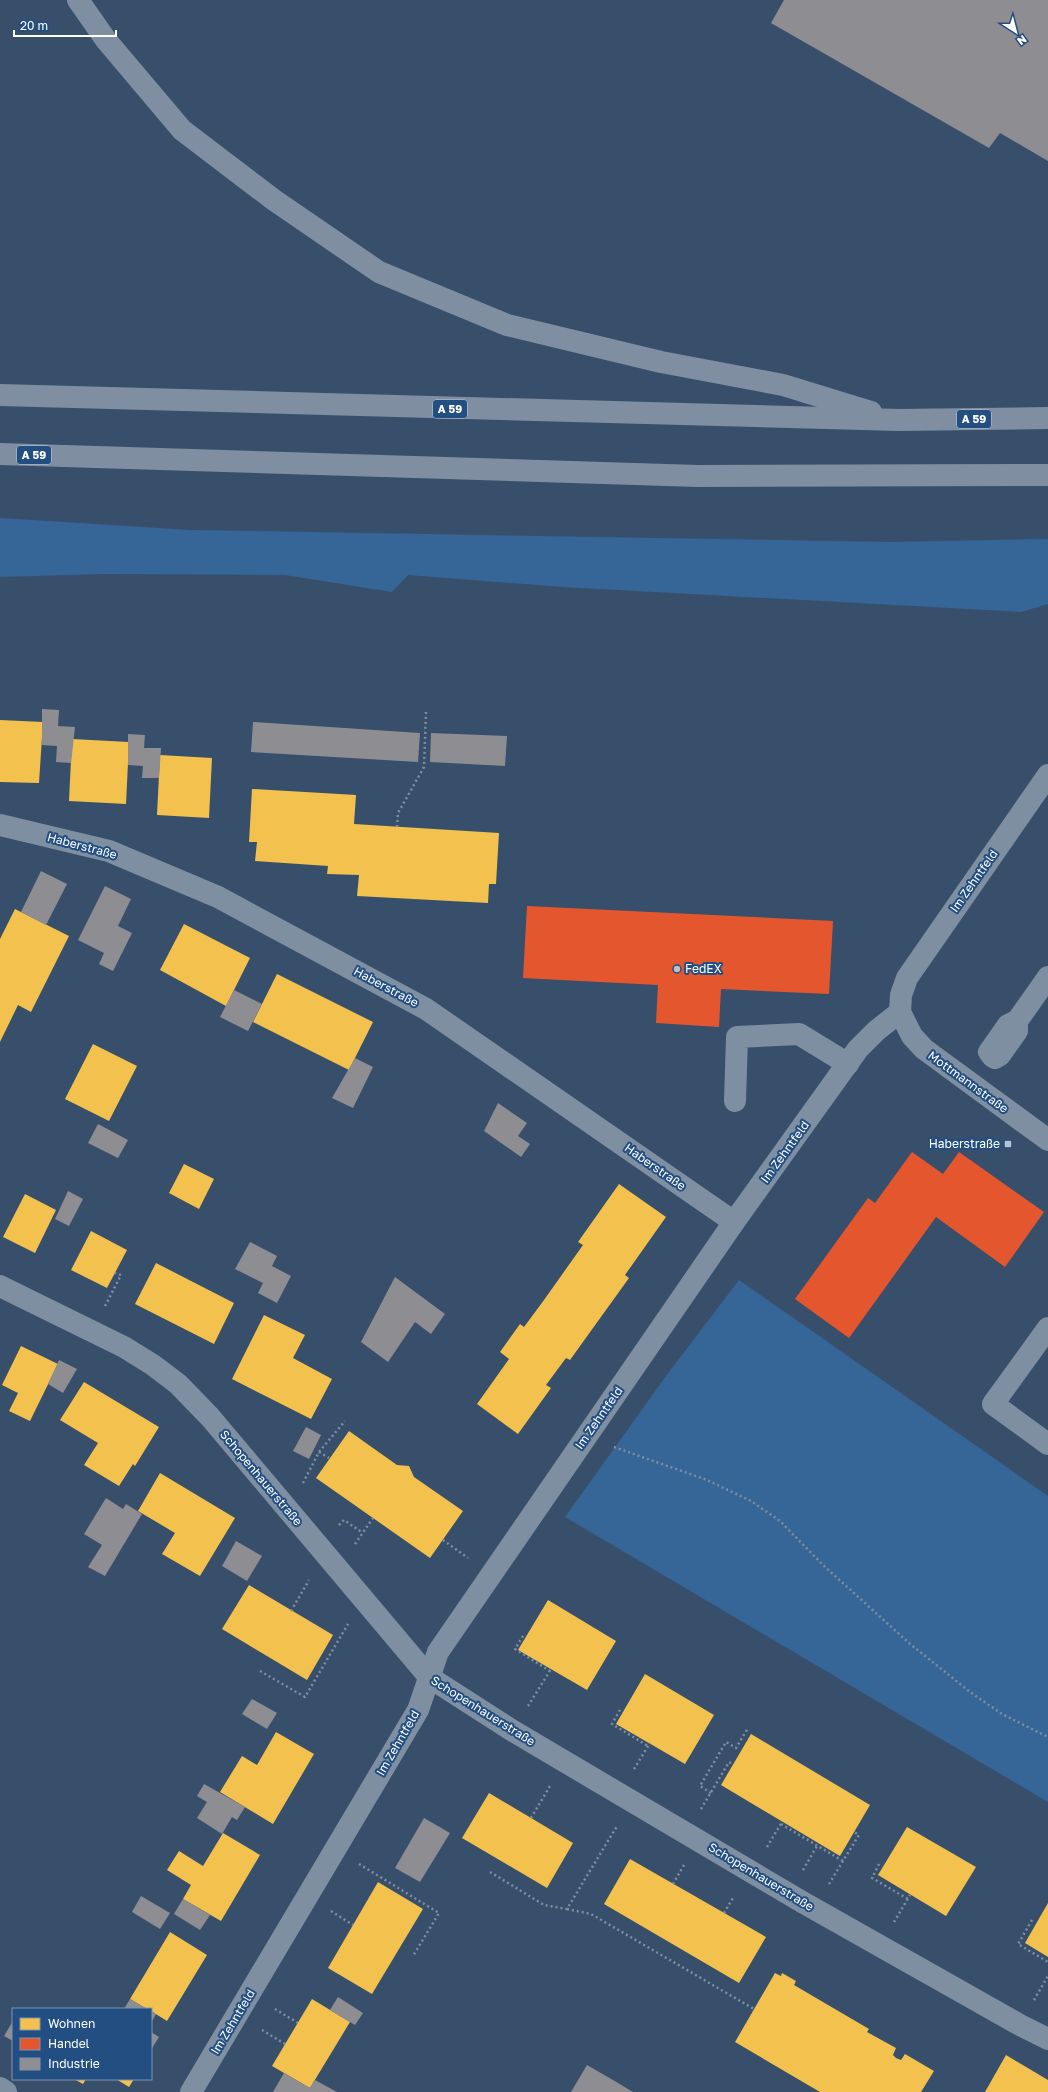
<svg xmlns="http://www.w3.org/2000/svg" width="1048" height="2092" viewBox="0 0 1048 2092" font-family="'Golos Text',sans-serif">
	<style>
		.green { fill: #366598 }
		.homes { fill: #f2c14e }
		.shops { fill: #e4572e }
		.industry { fill: #8d8d92 }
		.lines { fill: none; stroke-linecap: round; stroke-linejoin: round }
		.path { stroke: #7e8fa1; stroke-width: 2.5; stroke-dasharray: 2 3; stroke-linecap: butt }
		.minor { stroke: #7e8fa1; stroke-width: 22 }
		.highway { stroke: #7f8fa1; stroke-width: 22 }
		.poi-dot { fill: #b9c1cb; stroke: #224e81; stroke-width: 1.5 }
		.labels { text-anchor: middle; stroke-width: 4; stroke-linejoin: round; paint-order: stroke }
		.shield { fill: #224e81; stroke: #bdcad9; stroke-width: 1 }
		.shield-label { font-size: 11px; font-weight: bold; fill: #fff }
		.street-label { font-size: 12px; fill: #fff; stroke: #224e81 }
		.poi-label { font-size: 12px; fill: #fff; stroke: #224e81; text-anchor: start }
	</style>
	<rect width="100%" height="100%" fill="#384f6b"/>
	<g class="green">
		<polygon points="0,518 191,530 890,542 1048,539 1048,604 1021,612 563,587 408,575 392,592 285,575 105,574 0,577"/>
		<polygon points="739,1280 1048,1496 1048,1802 565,1517 666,1376"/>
	</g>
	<g class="homes">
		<polygon points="0,720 43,722 39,783 0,782"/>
		<polygon points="72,739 129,742 126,804 69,801"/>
		<polygon points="160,755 212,758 209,818 157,815"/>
		<polygon points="252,789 356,795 354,824 499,833 496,884 489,884 488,903 357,896 359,875 327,874 328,866 255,861 257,842 249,842"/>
		<polygon points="15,909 69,936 31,1012 18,1005 0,1042 0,939"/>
		<polygon points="184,924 250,958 226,1006 160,970"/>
		<polygon points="277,974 373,1022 349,1070 253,1022"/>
		<polygon points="93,1044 137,1066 109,1121 65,1099"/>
		<polygon points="184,1164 214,1179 199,1209 169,1193"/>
		<polygon points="619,1184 666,1217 625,1275 629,1278 570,1360 566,1358 546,1385 551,1388 518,1434 477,1404 509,1359 500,1352 520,1324 524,1327 544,1300 583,1245 578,1242"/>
		<polygon points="25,1194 56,1210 35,1253 3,1237"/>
		<polygon points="91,1231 127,1250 107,1288 71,1270"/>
		<polygon points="156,1263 234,1303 214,1344 135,1304"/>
		<polygon points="264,1315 305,1335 293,1358 332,1379 311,1419 232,1379"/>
		<polygon points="21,1346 58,1364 30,1421 9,1411 18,1393 2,1385"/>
		<polygon points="84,1382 159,1427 135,1466 133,1464 119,1486 84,1465 98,1443 60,1420"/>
		<polygon points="349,1431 397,1465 409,1466 414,1477 463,1511 430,1558 316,1478"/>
		<polygon points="160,1473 235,1518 200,1576 162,1554 175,1533 138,1511"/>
		<polygon points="249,1585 333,1635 307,1680 222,1629"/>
		<polygon points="548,1600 616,1641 587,1690 518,1650"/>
		<polygon points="645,1674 714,1715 685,1764 616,1724"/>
		<polygon points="276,1732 314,1754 273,1824 220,1792 242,1756 257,1765"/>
		<polygon points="751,1734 870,1805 840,1856 721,1785"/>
		<polygon points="489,1793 573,1843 547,1888 462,1838"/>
		<polygon points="907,1827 976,1867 946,1916 878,1875"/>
		<polygon points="223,1833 260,1855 221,1921 183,1899 191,1885 167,1870 179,1851 203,1866"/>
		<polygon points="630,1859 766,1937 739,1983 604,1904"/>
		<polygon points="378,1882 423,1909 372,1994 328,1968"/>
		<polygon points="1048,1903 1048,1957 1025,1943"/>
		<polygon points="170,1932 207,1955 167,2021 151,2011 151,2009 147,2009 130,1999"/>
		<polygon points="775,1973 781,1976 782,1973 796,1981 794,1985 869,2029 867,2032 896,2048 893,2055 896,2058 901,2060 905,2054 934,2071 921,2092 820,2092 735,2042"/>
		<polygon points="312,1999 350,2022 310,2088 272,2066"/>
		<polygon points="1006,2055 1048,2080 1048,2092 985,2092"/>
		<polygon points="74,2079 86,2079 83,2084"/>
		<polygon points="116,2079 134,2079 129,2087"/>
	</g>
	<g class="shops">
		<polygon points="527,906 833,921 829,994 721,989 719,1027 656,1023 658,985 523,978"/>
		<polygon points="912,1152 943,1174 959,1152 1044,1212 1005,1267 936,1217 849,1338 795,1299 868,1198 875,1203"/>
	</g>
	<g class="industry">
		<polygon points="784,0 1048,0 1048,161 1000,133 989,148 771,23"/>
		<polygon points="42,709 59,710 58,726 75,727 71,763 56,762 57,746 42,745"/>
		<polygon points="253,722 420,733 418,762 251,752"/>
		<polygon points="431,733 507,736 505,766 430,762"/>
		<polygon points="128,734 145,735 144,748 161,748 159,778 142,778 143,766 128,765"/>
		<polygon points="41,871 67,884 46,925 21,912"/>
		<polygon points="105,886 131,899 118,926 132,933 113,971 99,964 104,953 78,940"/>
		<polygon points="234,990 262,1004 248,1031 220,1017"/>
		<polygon points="355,1058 373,1067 353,1108 332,1098"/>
		<polygon points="498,1103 527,1123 518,1136 530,1144 521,1157 484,1131"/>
		<polygon points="98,1124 128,1140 118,1158 88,1143"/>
		<polygon points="68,1191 83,1199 69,1226 55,1219"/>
		<polygon points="250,1242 277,1256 272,1266 291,1276 277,1303 258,1293 263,1283 235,1269"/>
		<polygon points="395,1277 445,1314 431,1334 415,1322 388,1362 361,1342"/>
		<polygon points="59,1360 77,1369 63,1393 48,1384"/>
		<polygon points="306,1427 321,1435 309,1459 293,1451"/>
		<polygon points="106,1498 123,1509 126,1504 142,1514 105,1576 88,1567 102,1545 84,1534"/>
		<polygon points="236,1541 262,1556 247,1581 222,1566"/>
		<polygon points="252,1699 277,1713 267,1729 242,1714"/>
		<polygon points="204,1784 245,1807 237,1820 232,1817 222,1834 197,1818 207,1802 197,1796"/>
		<polygon points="424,1818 450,1833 420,1882 395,1868"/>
		<polygon points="141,1896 170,1913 160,1929 132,1912"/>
		<polygon points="183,1899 210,1915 200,1930 174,1914"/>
		<polygon points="338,1997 363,2013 355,2025 330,2010"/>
		<polygon points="130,1999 147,2009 124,2009"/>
		<polygon points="151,2011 156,2014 151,2023"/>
		<polygon points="13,2021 13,2041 4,2036"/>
		<polygon points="151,2032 159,2037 151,2050"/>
		<polygon points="587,2065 613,2080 633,2092 571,2092"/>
		<polygon points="284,2073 310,2088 315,2080 337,2092 273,2092"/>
	</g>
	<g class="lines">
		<g class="path">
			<polyline points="397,827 398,813 424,767 426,712"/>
			<polyline points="105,1306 121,1275 115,1273"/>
			<polyline points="614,1447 707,1480 751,1501 780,1521 823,1565 909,1643 970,1692 1002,1714 1048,1737"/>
			<polyline points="319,1452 329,1458"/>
			<polyline points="303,1483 319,1452 345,1421"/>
			<polyline points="339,1525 344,1520 363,1533"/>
			<polyline points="443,1540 468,1558"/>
			<polyline points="355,1544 373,1518"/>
			<polyline points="291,1611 309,1580"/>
			<polyline points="523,1636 515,1649 550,1671"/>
			<polyline points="260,1671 305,1697 348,1624"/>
			<polyline points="528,1706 551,1669"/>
			<polyline points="620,1710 612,1724 648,1746"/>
			<polyline points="634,1769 650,1743"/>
			<polyline points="711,1793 700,1786 726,1742 736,1748 748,1728"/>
			<polyline points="701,1809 729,1762 733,1764"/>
			<polyline points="531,1818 550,1786"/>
			<polyline points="781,1824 843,1861"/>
			<polyline points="767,1847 782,1822"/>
			<polyline points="359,1864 439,1913 413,1956"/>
			<polyline points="879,1864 872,1878 908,1899"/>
			<polyline points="803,1870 817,1846"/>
			<polyline points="490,1872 544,1905 567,1909 617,1826"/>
			<polyline points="673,1884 684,1865"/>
			<polyline points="829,1884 859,1835 854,1832"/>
			<polyline points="567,1909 591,1914 754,2009"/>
			<polyline points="331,1911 353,1925"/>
			<polyline points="724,1913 734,1896"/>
			<polyline points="1032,1920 1018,1944 1048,1962"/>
			<polyline points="894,1922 910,1895"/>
			<polyline points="1034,2000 1048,1976"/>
			<polyline points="275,2009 298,2023"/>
			<polyline points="262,2030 285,2044"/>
		</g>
		<g class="minor">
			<polyline points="1048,775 907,978 901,995 900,1012 912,1036 924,1049 1048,1140"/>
			<polyline points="0,825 109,851 218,897 426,1009 734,1222"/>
			<polygon points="1012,1023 1017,1027 1017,1031 1000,1055 995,1058 992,1056 989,1052 1008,1025"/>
			<polyline points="1015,1024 1048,977"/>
			<polyline points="735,1101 737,1037 799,1034 848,1064"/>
			<polyline points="0,1286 124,1347 153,1365 178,1384 210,1417 429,1677 513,1731 804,1903 1020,2025 1048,2039"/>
			<polyline points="1048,1328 993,1404 1048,1444"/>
			<polyline points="0,2088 6,2092"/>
			<polyline points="191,2092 418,1710 438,1652 734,1222 858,1049 876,1031 900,1012"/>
		</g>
		<g class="highway">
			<polyline points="78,0 106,40 182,130 274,200 379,272 507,325 661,362 783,385 871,412"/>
			<polyline points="0,395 899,420 1048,418"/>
			<polyline points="0,454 698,476 1048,475"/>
		</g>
	</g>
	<g class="poi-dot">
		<circle cx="677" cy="969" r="4"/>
		<rect x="1004" y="1140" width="8" height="8" rx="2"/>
	</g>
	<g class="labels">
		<g class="shield">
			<rect x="433" y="400" width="34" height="18" rx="3"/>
			<rect x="957" y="410" width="34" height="18" rx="3"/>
			<rect x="17" y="446" width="34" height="18" rx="3"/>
		</g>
		<g class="shield-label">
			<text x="450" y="413">A 59</text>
			<text x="974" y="423">A 59</text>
			<text x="34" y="459">A 59</text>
		</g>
		<g class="street-label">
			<text transform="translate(82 846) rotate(15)" y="4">Haberstraße</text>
			<text transform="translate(974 881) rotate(-55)" y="4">Im Zehntfeld</text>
			<text transform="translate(386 987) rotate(28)" y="4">Haberstraße</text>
			<text transform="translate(968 1082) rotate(36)" y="4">Mottmannstraße</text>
			<text transform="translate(785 1152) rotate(-54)" y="4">Im Zehntfeld</text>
			<text transform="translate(655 1167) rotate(35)" y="4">Haberstraße</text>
			<text transform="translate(599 1418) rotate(-55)" y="4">Im Zehntfeld</text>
			<text transform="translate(261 1478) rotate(50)" y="4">Schopenhauerstraße</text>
			<text transform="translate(483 1711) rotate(32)" y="4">Schopenhauerstraße</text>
			<text transform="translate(398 1743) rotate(-60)" y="4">Im Zehntfeld</text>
			<text transform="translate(761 1877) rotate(31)" y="4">Schopenhauerstraße</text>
			<text transform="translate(233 2022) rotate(-59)" y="4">Im Zehntfeld</text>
		</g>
		<g class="poi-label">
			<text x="685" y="973">FedEX</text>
			<text x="1000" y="1148" text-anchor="end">Haberstraße</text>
		</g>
	</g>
	<rect x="12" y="2008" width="140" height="72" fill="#224e81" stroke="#7a95b3"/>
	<rect x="20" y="2018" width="20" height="12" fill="#f2c14e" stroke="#7a95b3"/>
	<text x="48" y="2028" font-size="12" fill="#ffffff">Wohnen</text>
	<rect x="20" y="2038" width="20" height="12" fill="#e4572e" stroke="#7a95b3"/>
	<text x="48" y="2048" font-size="12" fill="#ffffff">Handel</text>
	<rect x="20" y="2058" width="20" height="12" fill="#8d8d92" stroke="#7a95b3"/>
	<text x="48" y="2068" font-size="12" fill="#ffffff">Industrie</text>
	<g transform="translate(1016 32) rotate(144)" stroke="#224e81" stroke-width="3" paint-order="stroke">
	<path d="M0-3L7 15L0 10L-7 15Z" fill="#ffffff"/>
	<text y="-6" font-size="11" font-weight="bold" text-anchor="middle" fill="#ffffff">N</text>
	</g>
	<path d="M14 30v6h102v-6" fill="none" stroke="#ffffff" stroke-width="2"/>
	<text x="20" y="30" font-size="12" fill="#ffffff" stroke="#224e81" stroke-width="3" paint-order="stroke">20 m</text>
</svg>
